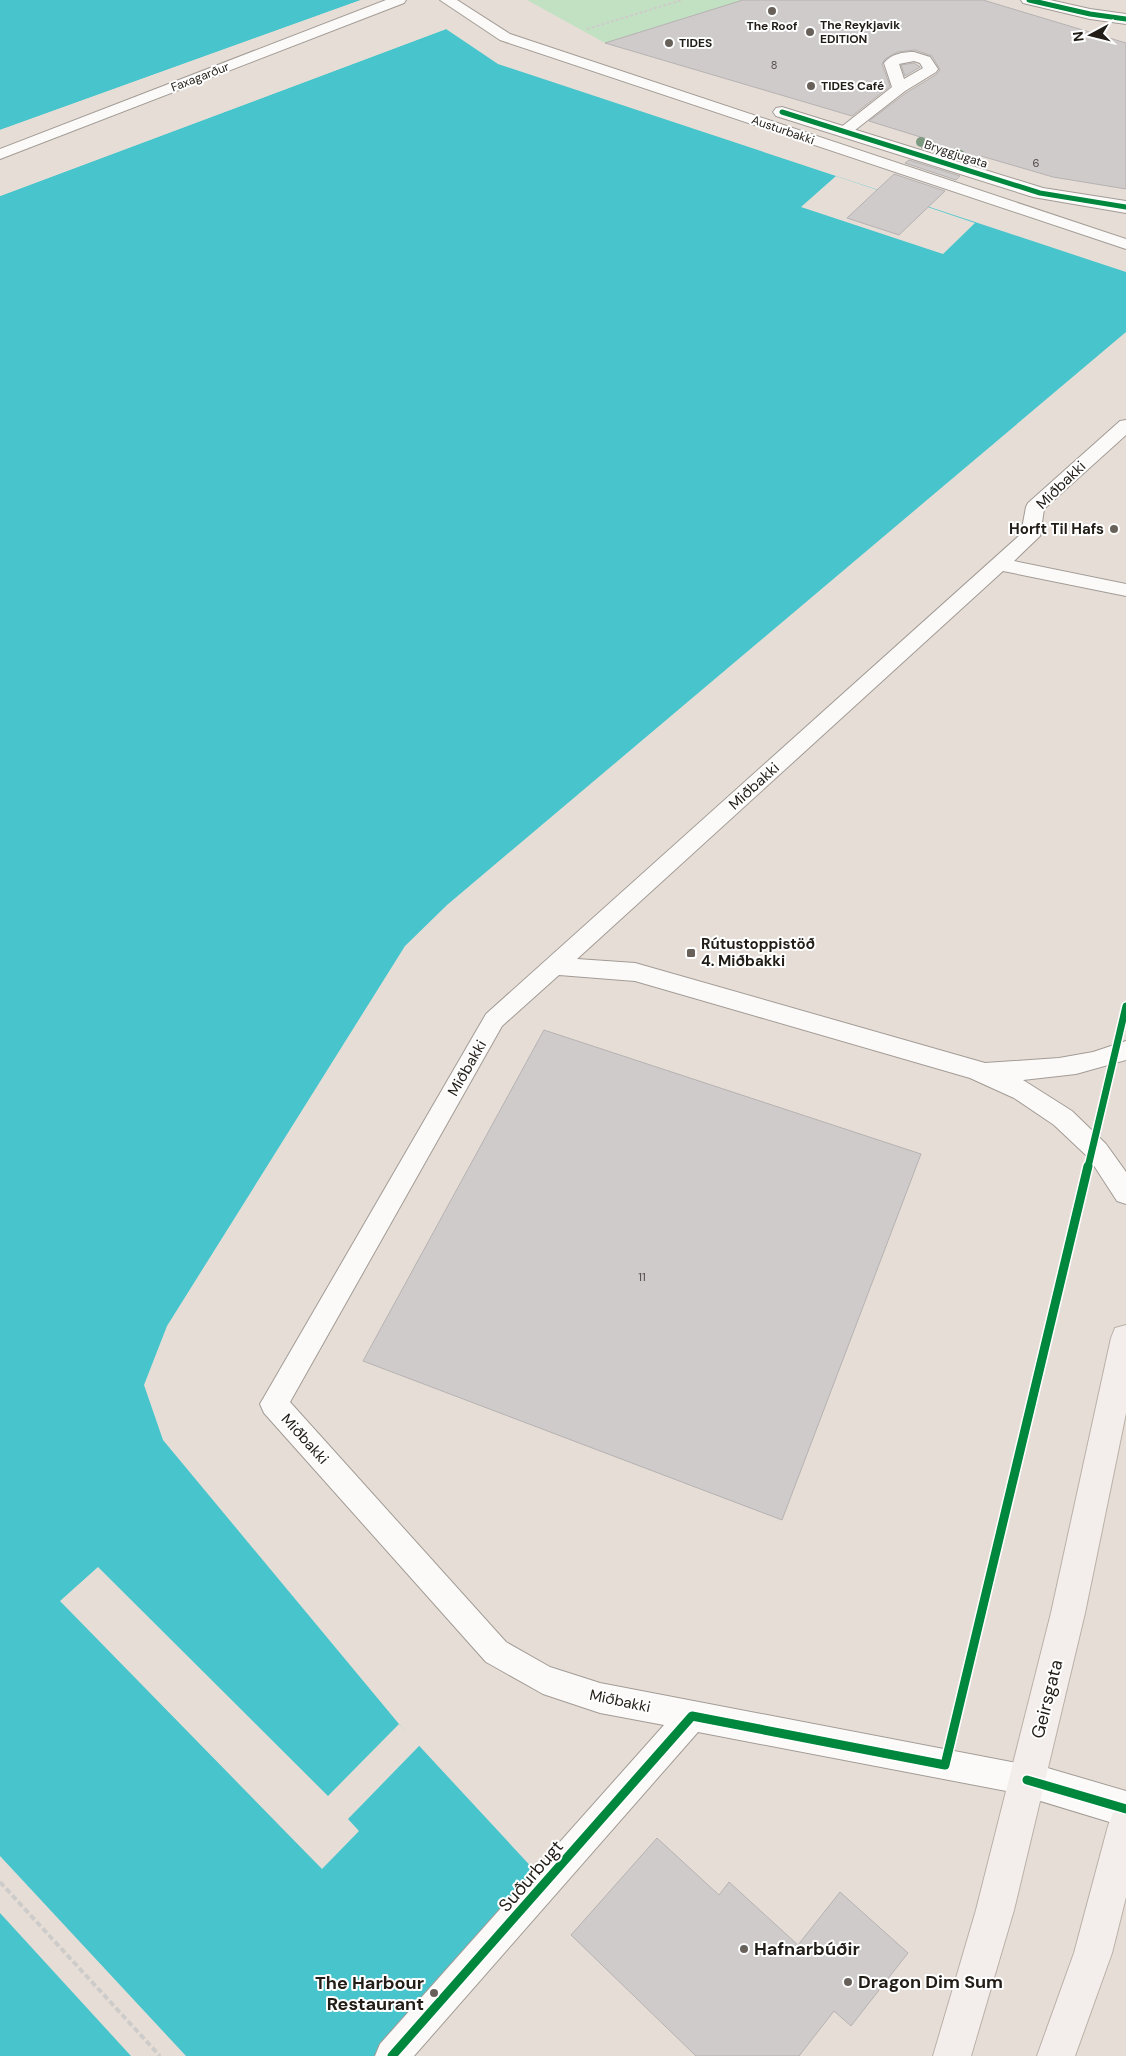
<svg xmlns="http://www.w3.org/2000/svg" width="1126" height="2056" viewBox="0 0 1126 2056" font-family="'DM Sans',sans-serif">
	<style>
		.green { fill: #c1e1c2 }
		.water { fill: #48c5cc }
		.pier { fill: #e6ded6 }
		.building { fill: #d0cbcb; stroke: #b6b2b2 }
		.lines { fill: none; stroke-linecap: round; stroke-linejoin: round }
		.lane-casing { stroke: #a29b95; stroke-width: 2 }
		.street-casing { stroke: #a29b95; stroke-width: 2 }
		.primary-casing { stroke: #bab0a8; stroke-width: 2 }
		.path-far1 { stroke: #ceccca; stroke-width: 2; stroke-dasharray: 3 2; stroke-linecap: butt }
		.path { stroke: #ceccca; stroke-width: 4; stroke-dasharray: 6 3; stroke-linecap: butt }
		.lane { fill: #fbfaf9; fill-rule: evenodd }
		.street { fill: #fbfaf9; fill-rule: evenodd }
		.primary { fill: #f3eeeb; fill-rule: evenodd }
		.cycleway-far2-casing { stroke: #fff; stroke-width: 7 }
		.cycleway-far1-casing { stroke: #fff; stroke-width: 10 }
		.cycleway-casing { stroke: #fff; stroke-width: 12 }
		.cycleway-far2 { stroke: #00873e; stroke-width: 5 }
		.cycleway-far1 { stroke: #00873e; stroke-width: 7 }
		.cycleway { stroke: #00873e; stroke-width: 9 }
		.tree { fill: #7c9a80 }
		.poi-dot { fill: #67615a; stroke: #fff; stroke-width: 2 }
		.labels { text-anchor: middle; stroke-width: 4; stroke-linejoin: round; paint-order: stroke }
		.far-number-label { font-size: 11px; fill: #504b47 }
		.far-poi-label { font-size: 12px; font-weight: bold; fill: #221d17; stroke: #fff; text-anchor: start }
		.far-street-label { font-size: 12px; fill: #221d17; stroke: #fff }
		.number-label { font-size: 12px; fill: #504b47 }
		.street-label { font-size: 15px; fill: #221d17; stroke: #fff }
		.poi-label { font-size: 15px; font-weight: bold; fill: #221d17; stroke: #fff; text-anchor: end }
		.near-street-label { font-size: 18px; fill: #221d17; stroke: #fff }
		.near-poi-label { font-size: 18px; font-weight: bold; fill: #221d17; stroke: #fff; text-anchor: start }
	</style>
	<rect width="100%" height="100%" fill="#e6ded6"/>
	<polygon class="green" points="527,0 745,0 605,43"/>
	<g class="water">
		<polygon points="0,0 361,0 0,130"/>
		<polygon points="446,29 498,64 1126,272 1126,332 447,905 405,946 167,1326 144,1385 163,1440 399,1724 537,1873 375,2056 0,2056 0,196"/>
	</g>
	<g class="pier">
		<polygon points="361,0 363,0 362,2 0,132 0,130"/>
		<polygon points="443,28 446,29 0,196 0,193"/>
		<polygon points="836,176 975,223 943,254 801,207"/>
		<polygon points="98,1567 328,1796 399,1724 420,1745 348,1819 359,1831 322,1869 60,1601"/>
		<polygon points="0,1856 186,2056 131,2056 0,1913"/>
	</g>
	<g class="building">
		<polygon points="743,0 983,0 1126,43 1126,189 1053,177 981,156 972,164 921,148 930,140 869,121 906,93 937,74 940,70 932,56 915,50 897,52 885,59 882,64 890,86 852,116 605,43"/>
		<polygon points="914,63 920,67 905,76 901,65"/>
		<polygon points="909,160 960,176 956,180 905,163"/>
		<polygon points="894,174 945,191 899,235 847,218"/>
		<polygon points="544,1030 921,1154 782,1520 363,1361"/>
		<polygon points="657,1838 719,1895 729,1882 798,1945 840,1892 908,1953 851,2026 834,2011 799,2056 696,2056 571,1935"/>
	</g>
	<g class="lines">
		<defs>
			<g id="lane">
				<polygon points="386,0 406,0 404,3 0,159 0,149"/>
				<polygon points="440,0 457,0 510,34 1126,239 1126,249 500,40"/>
				<path d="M914,52L930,57L938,69L936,72L905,91L850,134H840L837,131L840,128L892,87L884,63C891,54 903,52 914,52ZM914,61L920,63L923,68L904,79L899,64Z"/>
				<polygon points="1126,420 1126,435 1044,509 1040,536 1014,561 1126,584 1126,596 1003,571 577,959 635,963 985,1063 1059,1058 1093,1052 1126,1041 1126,1060 1076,1074 1023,1080 1072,1111 1106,1144 1126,1172 1126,1204 1117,1201 1089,1158 1054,1125 1014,1098 970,1078 635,981 559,975 502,1026 290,1402 506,1642 550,1667 600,1683 1027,1765 1038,1769 1042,1780 1038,1791 1027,1795 698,1732 414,2056 375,2056 380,2044 664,1725 600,1713 543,1694 486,1662 264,1413 260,1404 486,1014 1021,534 1026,507 1028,503 1120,421"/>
			</g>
			<g id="street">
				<polygon points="1021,0 1050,0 1090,9 1126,14 1126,24 1090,19 1023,3"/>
				<polygon points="782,107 1043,188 1126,201 1126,213 1033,197 776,116 773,112 776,108"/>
				<polygon points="1027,1762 1126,1791 1126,1827 1014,1793 1009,1780 1014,1767"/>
			</g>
			<g id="primary">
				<polygon points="1126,1325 1126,1413 1085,1613 1014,1910 971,2056 933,2056 976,1910 1051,1613 1111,1338 1115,1328"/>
				<polygon points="1126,1808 1126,1897 1112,1953 1075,2056 1037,2056 1074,1953 1108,1826 1113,1813"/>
			</g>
		</defs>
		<use href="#lane" class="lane-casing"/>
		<use href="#street" class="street-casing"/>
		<use href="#primary" class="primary-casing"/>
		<g class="path-far1">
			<polyline points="587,29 682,0"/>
			<polyline points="962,65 1030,88"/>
			<polyline points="986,105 1004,89 1057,87 1097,50"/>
		</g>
		<polyline class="path" points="0,1882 160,2056"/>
		<use href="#lane" class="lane"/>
		<use href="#street" class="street"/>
		<use href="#primary" class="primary"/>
		<defs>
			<g id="cycleway-far2">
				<polyline points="1029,0 1090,14 1126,19"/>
				<polyline points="782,112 1040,193 1126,207"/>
			</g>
			<polyline id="cycleway-far1" points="1088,1167 1126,1006"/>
			<g id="cycleway">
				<polyline points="1027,1780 1126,1809"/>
				<polyline points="392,2056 692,1716 945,1765 1088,1166"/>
			</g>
		</defs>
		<use href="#cycleway-far2" class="cycleway-far2-casing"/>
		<use href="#cycleway-far1" class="cycleway-far1-casing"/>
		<use href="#cycleway" class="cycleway-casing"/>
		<use href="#cycleway-far2" class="cycleway-far2"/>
		<use href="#cycleway-far1" class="cycleway-far1"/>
		<use href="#cycleway" class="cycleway"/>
	</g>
	<g class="tree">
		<circle cx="921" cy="142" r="5"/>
		<circle cx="960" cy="155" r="5"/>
	</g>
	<g class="poi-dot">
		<circle cx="772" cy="11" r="5"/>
		<circle cx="810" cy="32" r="5"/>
		<circle cx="669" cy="43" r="5"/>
		<circle cx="811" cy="86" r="5"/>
		<circle cx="1114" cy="529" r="5"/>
		<rect x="686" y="948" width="10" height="10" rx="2.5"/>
		<circle cx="744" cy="1949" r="5"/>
		<circle cx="848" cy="1982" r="5"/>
		<circle cx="434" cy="1993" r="5"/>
	</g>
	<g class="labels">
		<g class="far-number-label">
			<text x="774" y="69">8</text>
			<text x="1036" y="167">6</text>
		</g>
		<g class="far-poi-label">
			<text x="820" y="29">The Reykjavik<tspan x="820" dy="14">EDITION</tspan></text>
			<text x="772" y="30" text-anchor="middle">The Roof</text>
			<text x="679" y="47">TIDES</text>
			<text x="821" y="90">TIDES Café</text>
		</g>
		<g class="far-street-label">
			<text transform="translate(200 77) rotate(-21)" y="4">Faxagarður</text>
			<text transform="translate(783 130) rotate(19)" y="4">Austurbakki</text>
			<text transform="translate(956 154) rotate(18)" y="4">Bryggjugata</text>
		</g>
		<g class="number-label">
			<text x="642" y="1281">11</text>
		</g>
		<g class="street-label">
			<text transform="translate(1061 485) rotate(-44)" y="5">Miðbakki</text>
			<text transform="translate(754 786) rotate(-42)" y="5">Miðbakki</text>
			<text transform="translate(467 1068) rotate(-60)" y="5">Miðbakki</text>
			<text transform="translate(305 1439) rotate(48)" y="5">Miðbakki</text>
			<text transform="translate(620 1701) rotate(12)" y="5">Miðbakki</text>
		</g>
		<g class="poi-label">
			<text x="1104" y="534">Horft Til Hafs</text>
			<text x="701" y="949" text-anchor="start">Rútustoppistöð<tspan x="701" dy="17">4. Miðbakki</tspan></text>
		</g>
		<g class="near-street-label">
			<text transform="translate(1047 1699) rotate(-76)" y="6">Geirsgata</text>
			<text transform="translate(531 1876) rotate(-49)" y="6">Suðurbugt</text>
		</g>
		<g class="near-poi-label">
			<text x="754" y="1955">Hafnarbúðir</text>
			<text x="858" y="1988">Dragon Dim Sum</text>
			<text x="424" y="1989" text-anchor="end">The Harbour<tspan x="424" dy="21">Restaurant</tspan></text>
		</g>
	</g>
	<g transform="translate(1091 35) rotate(263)" stroke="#ffffff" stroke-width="4" paint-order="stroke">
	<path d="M0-4L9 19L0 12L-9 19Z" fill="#221d17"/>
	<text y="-8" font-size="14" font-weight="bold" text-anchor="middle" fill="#221d17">N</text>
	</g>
</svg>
